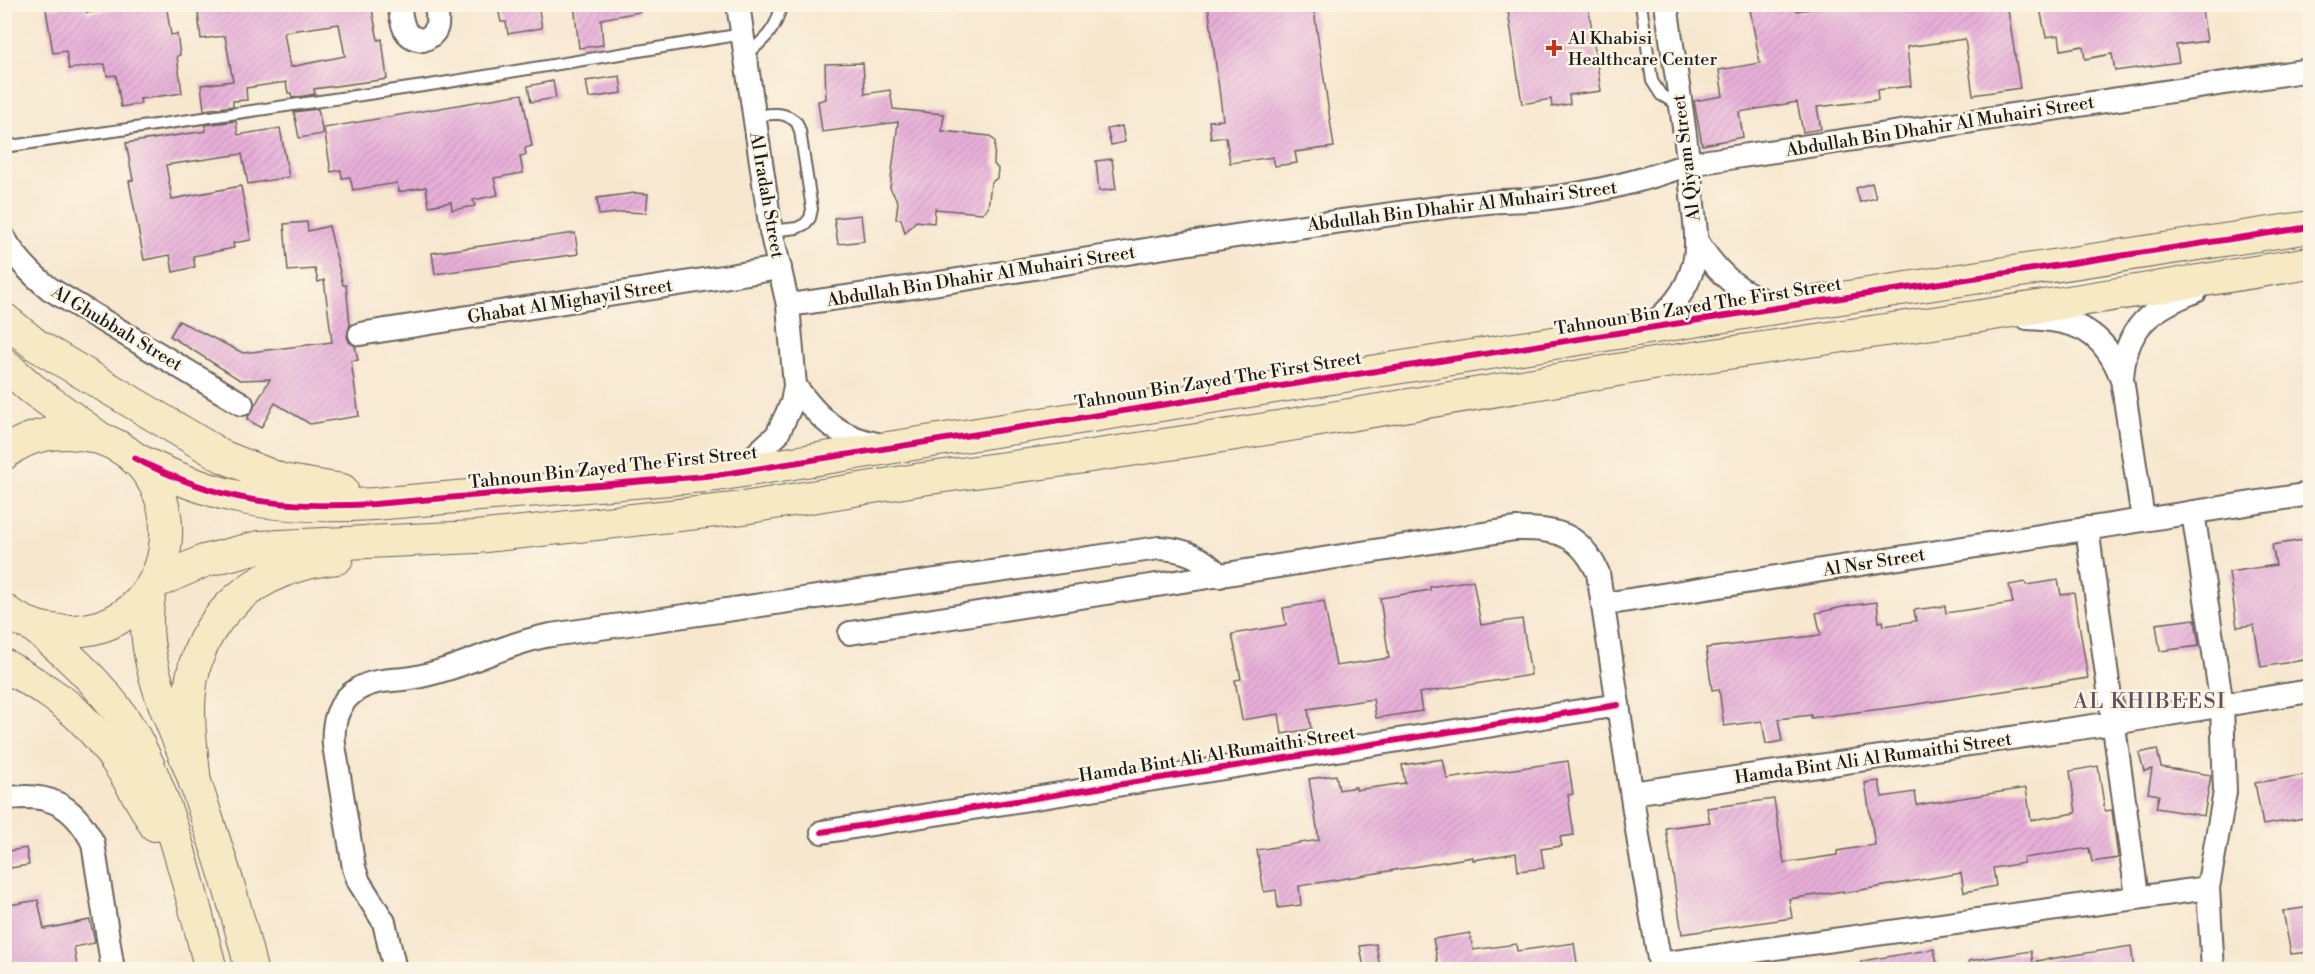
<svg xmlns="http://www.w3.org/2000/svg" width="2315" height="974" viewBox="0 0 2315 974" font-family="'Libre Bodoni',serif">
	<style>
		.building { fill: url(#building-hatch); fill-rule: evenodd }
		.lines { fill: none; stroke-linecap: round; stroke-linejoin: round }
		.lane-casing { stroke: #69635b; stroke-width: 14 }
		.street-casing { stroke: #69635b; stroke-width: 26 }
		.secondary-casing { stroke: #69635b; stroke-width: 34 }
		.lane { stroke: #fff; stroke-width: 10 }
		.street { stroke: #fff; stroke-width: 22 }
		.secondary { stroke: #f6e9c3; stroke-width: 32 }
		.cycleway-casing { stroke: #fcf5e5; stroke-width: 10 }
		.cycleway { stroke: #d6006c; stroke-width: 6 }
		.poi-dot { fill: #c8321e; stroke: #fcf5e5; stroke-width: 2 }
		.labels { text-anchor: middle; stroke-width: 5; stroke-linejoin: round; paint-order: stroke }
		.poi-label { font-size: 18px; fill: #1c1c1c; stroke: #fcf5e5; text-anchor: start }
		.street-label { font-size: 18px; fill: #1c1c1c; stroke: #fcf5e5 }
		.quarter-label { font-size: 21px; letter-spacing: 1.5px; fill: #634f5e; stroke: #fcf5e5 }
	</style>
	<defs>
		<pattern id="building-hatch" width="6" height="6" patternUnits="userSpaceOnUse" patternTransform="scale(1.5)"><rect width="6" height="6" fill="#e7afd9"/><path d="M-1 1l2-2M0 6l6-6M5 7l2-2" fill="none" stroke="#c696ba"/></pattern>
	</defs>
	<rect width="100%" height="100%" fill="#fcf5e5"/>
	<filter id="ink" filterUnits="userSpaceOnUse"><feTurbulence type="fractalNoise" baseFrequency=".0167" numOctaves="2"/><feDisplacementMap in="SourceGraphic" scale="12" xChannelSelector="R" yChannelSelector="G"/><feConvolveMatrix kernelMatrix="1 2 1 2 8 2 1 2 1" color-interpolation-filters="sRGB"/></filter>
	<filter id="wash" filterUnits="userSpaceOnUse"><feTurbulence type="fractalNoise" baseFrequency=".008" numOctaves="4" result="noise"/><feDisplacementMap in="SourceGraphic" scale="24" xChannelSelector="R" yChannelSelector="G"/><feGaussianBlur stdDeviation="1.35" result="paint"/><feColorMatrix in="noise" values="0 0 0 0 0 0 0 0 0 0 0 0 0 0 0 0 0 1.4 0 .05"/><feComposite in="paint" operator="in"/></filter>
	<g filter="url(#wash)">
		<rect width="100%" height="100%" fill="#f7e7cf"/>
		<g id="blocks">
			<g class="building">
				<polygon points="62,4 86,4 87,13 148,4 166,4 171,35 177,34 180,55 177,56 182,93 140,99 141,104 121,107 116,75 107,76 105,64 69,69 66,51 53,53 46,9 63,6"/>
				<path d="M197,4H368L369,9H372L378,40L382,39L387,79L314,89L315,94L292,98L291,93H288L286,82L246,88L247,100L233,101V106L204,110L201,85L233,81L225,36L201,39ZM339,24L345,56L290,67L284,32Z"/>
				<polygon points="497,4 538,4 542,28 508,34 506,22 501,22"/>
				<polygon points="574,4 639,4 640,12 601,19 603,45 579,48"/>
				<polygon points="1208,4 1313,4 1334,147 1295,152 1297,163 1275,166 1273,157 1230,163 1226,137 1211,139 1209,121 1223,120"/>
				<polygon points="1507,4 1588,4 1601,91 1569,95 1570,104 1552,107 1551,99 1522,104"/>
				<polygon points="1749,4 1796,4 1797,11 1852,4 2007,4 2020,88 1973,95 1965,39 1907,47 1911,86 1877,90 1878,100 1817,107 1821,129 1803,132 1797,102 1739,112 1743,137 1702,145 1694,101 1723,96 1719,70 1760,63"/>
				<polygon points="2039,4 2110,4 2110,9 2139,4 2201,4 2207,41 2176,45 2179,62 2115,71 2112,54 2085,59 2083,46 2061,50 2059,35 2046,37"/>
				<polygon points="863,63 865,94 890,90 893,109 944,114 942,131 990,136 995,141 994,164 998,169 997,178 991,183 988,208 982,213 935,209 934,223 916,221 905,233 901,219 896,219 898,202 890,188 898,122 822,132 818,101 826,99 825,64"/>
				<polygon points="620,76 622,93 589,98 586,81"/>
				<polygon points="553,81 556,98 531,102 528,86"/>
				<polygon points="522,94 532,146 525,148 526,155 520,156 523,173 494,178 498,195 473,200 475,206 452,210 451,202 429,206 426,187 399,192 397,183 353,190 350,177 342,178 341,170 331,172 324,128"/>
				<polygon points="318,109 323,134 299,138 294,112"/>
				<polygon points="236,121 238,135 280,128 289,177 248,184 242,154 166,165 172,199 241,186 251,240 233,243 234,248 193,256 195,267 173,272 170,255 144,260 129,181 133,180 126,143 206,131 205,125"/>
				<polygon points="1122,126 1125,142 1111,145 1107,129"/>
				<polygon points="1112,159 1116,189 1099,191 1096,161"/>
				<polygon points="1872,183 1876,198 1860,202 1856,188"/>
				<polygon points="635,193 648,194 646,213 626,212 599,215 597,198"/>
				<polygon points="861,215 864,241 838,244 834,218"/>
				<polygon points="307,222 308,231 329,226 343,285 346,285 350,325 347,336 349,342 355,346 358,360 351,361 359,416 310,424 275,403 261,428 247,419 270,379 240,380 170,336 179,321 243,353 332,342 324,280 318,282 315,269 288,271 284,224"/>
				<polygon points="575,233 578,254 435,274 432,253"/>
				<polygon points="2310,539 2310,659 2261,667 2254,625 2237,627 2229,572 2276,565 2272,545"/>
				<polygon points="1473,580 1481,625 1522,619 1531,675 1419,693 1422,711 1376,718 1373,699 1308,709 1311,729 1282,734 1279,714 1242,720 1235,680 1241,679 1232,634 1286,625 1283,608 1324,601 1336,666 1389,658 1380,598 1430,590 1430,587"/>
				<polygon points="2058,580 2061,595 2074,593 2088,678 1905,706 1811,718 1811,715 1778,719 1782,741 1766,744 1762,721 1724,726 1719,689 1712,690 1706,648 1821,635 1816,613 1847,606 1877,602 1879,622 1883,621 1884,626 1916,621 1914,610 1945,606 1946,613 2013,603 2009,585 2025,582 2026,585"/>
				<polygon points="2195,619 2199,646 2160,651 2156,624"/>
				<polygon points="2157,749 2161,767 2211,775 2204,816 2156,808 2159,795 2148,793 2152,769 2144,771 2139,753"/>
				<polygon points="1443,759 1447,779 1568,761 1573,794 1568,795 1574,835 1560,837 1562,846 1541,849 1544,868 1518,871 1516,853 1473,860 1473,857 1299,886 1301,905 1278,908 1276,890 1264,892 1257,850 1319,840 1309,779 1336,775 1339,790 1356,787 1356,790 1405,783 1402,765"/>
				<polygon points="2098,766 2105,811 2112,810 2118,858 2092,862 2089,848 2023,858 2024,863 1993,868 1996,886 1964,892 1961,873 1843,893 1843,891 1789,899 1792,918 1682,934 1666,828 1710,822 1707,808 1774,799 1784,863 1837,855 1837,851 1875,845 1865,783 1879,781 1882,797 1915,792 1917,805 2026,788 2031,820 2076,813 2070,771"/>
				<polygon points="2310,774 2310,817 2263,825 2255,783"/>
				<polygon points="26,848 29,865 4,869 4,852"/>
				<polygon points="38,900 44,929 90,920 95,943 74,947 77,966 58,969 4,969 4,953 9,952 4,925 4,906"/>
				<polygon points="2310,907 2310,952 2291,954 2283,911"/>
				<polygon points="1470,933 1473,950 1516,944 1517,951 1574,943 1578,969 1439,969 1433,939"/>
				<polygon points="1376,944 1380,969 1364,969 1360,946"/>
				<polygon points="2131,946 2134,969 2038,969 2037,961"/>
				<polygon points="1934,949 1938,969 1862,969 1861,961"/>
				<polygon points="2031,951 2034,969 1969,969 1969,961"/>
			</g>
		</g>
	</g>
	<g filter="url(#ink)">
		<use href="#blocks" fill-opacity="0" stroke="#69635b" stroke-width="1.5"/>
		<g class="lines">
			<defs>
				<g id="lane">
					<polyline points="1641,4 1652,81 1661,95 1680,106"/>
					<path d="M745,56C763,41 778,29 781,4"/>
					<path d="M754,116C771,114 784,110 797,123L800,131L812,209L810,218L805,224L797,228L771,231"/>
					<polyline points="4,147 430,85 743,34"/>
				</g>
				<g id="street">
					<path d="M399,4C402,22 402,38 423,40C441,33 438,21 436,4"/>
					<path d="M4,238C16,259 31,274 50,289L242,404"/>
					<path d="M1696,240C1719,276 1740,294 1781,307"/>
					<path d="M788,305C965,282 1141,248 1319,224C1372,217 1425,209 1478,203C1499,200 1521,201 1542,199C1594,193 1640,182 1689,164L2310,70"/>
					<path d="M2027,318C2076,320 2104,330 2122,379"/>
					<path d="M1647,328C1670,311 1687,292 1694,263C1699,241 1694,217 1692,195C1686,131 1675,68 1666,4"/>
					<polyline points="360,334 780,268"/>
					<path d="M795,386C820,420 839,438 882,445"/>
					<polyline points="732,468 751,459 777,435 792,403 795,386 788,305 771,231 738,4"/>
					<polyline points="2193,512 2222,706 2225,792 2208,888 2213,970"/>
					<path d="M2143,519L2122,379C2125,327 2150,309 2196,291"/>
					<polyline points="2087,528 2137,896"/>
					<polyline points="1604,604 2310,494"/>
					<path d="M850,633L1515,529C1556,528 1580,533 1598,573L1639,843L1661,970"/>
					<polyline points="1632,793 2114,723 2310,691"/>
					<path d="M4,799C47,792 73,803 93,843L113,970"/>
					<polyline points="822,832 1618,705"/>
					<polyline points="1660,964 2208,888"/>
					<path d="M395,970L384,922L359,882L354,868L334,745C332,723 338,701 358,689C374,679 393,681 411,678C460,670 502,644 551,635L1159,548C1184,549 1203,557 1220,576"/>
				</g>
				<g id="secondary">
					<polyline points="4,319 36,345 224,457 282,480 342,490"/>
					<polyline points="4,364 31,388 97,436"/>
					<path d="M4,454C27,434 62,429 91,436C201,463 186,626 73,631C48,632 24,625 4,610"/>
					<path d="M134,458C220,502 278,509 374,504L717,475L1782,307L2310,227"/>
					<polyline points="154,583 204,561 259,547 476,537 743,508 922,479 1058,461 1236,434 1659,363 1981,316 2310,263"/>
					<path d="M151,587C134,658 174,721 196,785C216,846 237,907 251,970"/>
					<path d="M33,626C71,656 107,690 132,732C170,800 191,894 211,970"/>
					<path d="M4,665C31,681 59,696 81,718C113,749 133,787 155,825"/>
					<path d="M195,783C192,753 187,721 190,691C198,613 262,565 337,558"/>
				</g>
			</defs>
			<use href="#lane" class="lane-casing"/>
			<use href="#street" class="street-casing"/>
			<use href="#secondary" class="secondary-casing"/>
			<use href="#lane" class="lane"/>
			<use href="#street" class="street"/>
			<use href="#secondary" class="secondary"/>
			<defs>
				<g id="cycleway">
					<path d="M134,458C220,502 278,509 374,504L717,475L1782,307L2310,227"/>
					<polyline points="822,832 1618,705"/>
				</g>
			</defs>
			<use href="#cycleway" class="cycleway-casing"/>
			<use href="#cycleway" class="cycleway"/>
		</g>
	</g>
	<path class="poi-dot" d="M1551 39h6v6h6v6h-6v6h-6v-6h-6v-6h6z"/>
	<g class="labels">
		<g class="poi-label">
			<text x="1568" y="44">Al Khabisi<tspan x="1568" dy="21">Healthcare Center</tspan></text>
		</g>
		<g class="street-label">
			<text transform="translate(1940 126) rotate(-9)" y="6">Abdullah Bin Dhahir Al Muhairi Street</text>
			<text transform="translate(1686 158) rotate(-97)" y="6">Al Qiyam Street</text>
			<text transform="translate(767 195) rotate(80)" y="6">Al Iradah Street</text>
			<text transform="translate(1462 206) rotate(-7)" y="6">Abdullah Bin Dhahir Al Muhairi Street</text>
			<text transform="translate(981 276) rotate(-9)" y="6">Abdullah Bin Dhahir Al Muhairi Street</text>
			<text transform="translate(570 301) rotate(-9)" y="6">Ghabat Al Mighayil Street</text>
			<text transform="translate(1698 306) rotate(-9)" y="6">Tahnoun Bin Zayed The First Street</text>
			<text transform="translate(117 328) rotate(31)" y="6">Al Ghubbah Street</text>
			<text transform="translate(1218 380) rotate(-9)" y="6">Tahnoun Bin Zayed The First Street</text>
			<text transform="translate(613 467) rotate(-6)" y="6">Tahnoun Bin Zayed The First Street</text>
			<text transform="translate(1874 562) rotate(-9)" y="6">Al Nsr Street</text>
			<text transform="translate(1217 754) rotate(-9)" y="6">Hamda Bint Ali Al Rumaithi Street</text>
			<text transform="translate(1873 758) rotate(-8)" y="6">Hamda Bint Ali Al Rumaithi Street</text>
		</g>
		<g class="quarter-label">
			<text x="2150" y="708">AL KHIBEESI</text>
		</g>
	</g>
	<rect width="2315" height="974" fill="none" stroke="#fcf5e5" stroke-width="24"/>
</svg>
